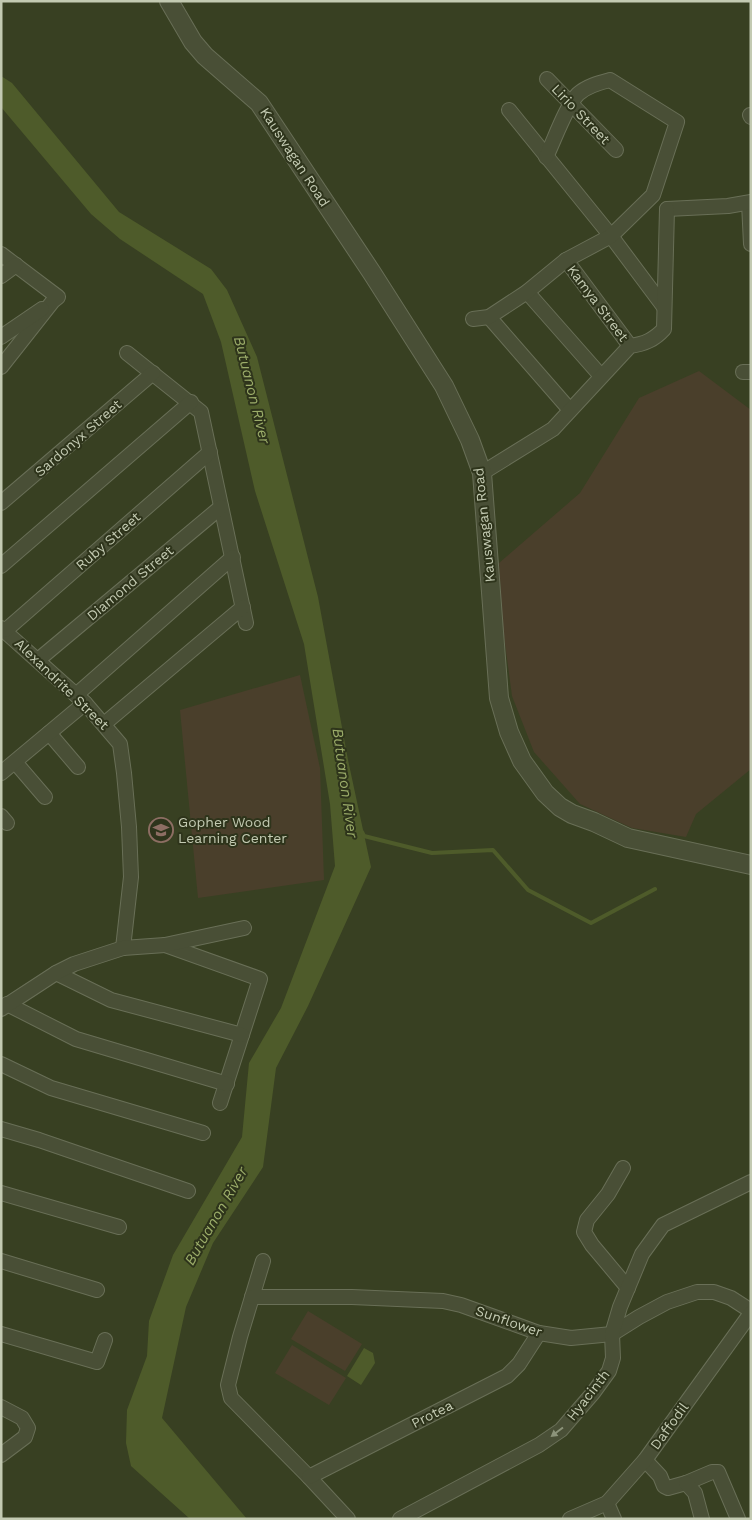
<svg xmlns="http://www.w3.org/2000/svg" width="752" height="1520" viewBox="0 0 752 1520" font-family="'Work Sans',sans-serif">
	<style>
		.green { fill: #4a3f2b }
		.water { fill: #4e5b2a }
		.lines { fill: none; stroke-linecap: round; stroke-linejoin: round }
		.stream { stroke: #4e5b2a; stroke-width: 4 }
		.minor-casing { stroke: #696f57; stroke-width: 16 }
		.tertiary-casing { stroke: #696f57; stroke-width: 20 }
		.minor { stroke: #494f36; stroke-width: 14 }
		.tertiary { stroke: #494f36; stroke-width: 18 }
		.oneway { fill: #8c937a }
		.labels { text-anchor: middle; stroke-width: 4; stroke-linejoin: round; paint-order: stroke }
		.street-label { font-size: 14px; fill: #c3cab2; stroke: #2e341b }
		.poi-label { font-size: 14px; fill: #c3cab2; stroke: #2e341b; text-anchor: start }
		.water-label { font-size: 15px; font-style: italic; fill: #9bac69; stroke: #2e341b }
	</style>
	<rect width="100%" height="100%" fill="#384022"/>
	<g class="green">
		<polygon points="699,371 751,410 751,769 696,814 686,837 632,828 580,804 534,752 512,696 503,629 499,563 580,493 639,398"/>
		<polygon points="300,675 320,768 324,880 198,898 180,710"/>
		<polygon points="308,1311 362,1344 345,1371 291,1339"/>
		<polygon points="292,1345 346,1378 329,1405 275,1373"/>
	</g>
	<g class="water">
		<polygon points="1,76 12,83 119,212 211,269 227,290 257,357 318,597 348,760 371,867 308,1006 276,1068 263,1167 213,1243 186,1307 162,1418 247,1519 190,1519 131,1466 126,1443 127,1410 147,1356 149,1321 173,1255 242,1137 249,1063 281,1008 335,866 330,804 304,644 255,491 221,342 203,294 120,239 91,214 1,107"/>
		<polygon points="364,1348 373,1353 375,1363 361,1385 347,1376"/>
	</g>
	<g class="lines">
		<polyline class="stream" points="362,832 364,836 432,853 493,850 528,890 591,923 655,889"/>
		<defs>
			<g id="minor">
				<polyline points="547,79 616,150"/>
				<polyline points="509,110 611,236 664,307"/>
				<polyline points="750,115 751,117"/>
				<polyline points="749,203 751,244"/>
				<polyline points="667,209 728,206 751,202"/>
				<polyline points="1,254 58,297 53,301 1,367"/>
				<polyline points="566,260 630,346"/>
				<polyline points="1,276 16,265"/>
				<polyline points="527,292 601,376"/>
				<polyline points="489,317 570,410"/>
				<path d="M473,319L489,317L527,292L566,260L611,236L653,195L677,122L610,80C599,83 587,86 578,94C566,106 554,141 546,157"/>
				<polyline points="1,337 42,309"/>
				<polyline points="127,353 201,412 246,623"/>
				<polyline points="743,372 751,372"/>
				<path d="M482,473L553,429L630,346C644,344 654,340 664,329L667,209"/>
				<polyline points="1,503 153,373"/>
				<polyline points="1,566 191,402"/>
				<polyline points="1,628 85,703 120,744 124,773 129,827 131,877 123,948"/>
				<polyline points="6,630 210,452"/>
				<polyline points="38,660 221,507"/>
				<polyline points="76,695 233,557"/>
				<polyline points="104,724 243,607"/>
				<polyline points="49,733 78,767"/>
				<polyline points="15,762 45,797"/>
				<polyline points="1,773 85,703"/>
				<polyline points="1,816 7,823"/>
				<polyline points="165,945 260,979 220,1103"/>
				<polyline points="56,973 111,1000 242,1035"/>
				<polyline points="7,1004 76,1039 227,1084"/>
				<polyline points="1,1009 56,973 74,964 123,948 165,945 244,928"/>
				<polyline points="1,1064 51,1088 203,1133"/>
				<polyline points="1,1129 39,1140 188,1191"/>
				<polyline points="623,1168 608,1194 587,1220 584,1232 592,1245 628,1288"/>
				<polyline points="1,1193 119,1227"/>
				<polyline points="1,1261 97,1290"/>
				<polyline points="263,1261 240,1337 228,1385 231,1398 309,1477 348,1519"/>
				<polyline points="252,1297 352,1297 443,1301 461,1305 539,1333 571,1338 612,1334 639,1317 667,1302 697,1292 714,1292 731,1298 751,1311"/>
				<polyline points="1,1334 97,1362 105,1340"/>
				<polyline points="1,1407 22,1418 28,1428 25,1437 1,1455"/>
				<polyline points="645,1460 660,1476 664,1486 668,1488 686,1483 712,1472 718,1472 738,1519"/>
				<polyline points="309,1477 507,1376 519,1364 539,1333"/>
				<polyline points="686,1483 695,1493 702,1519"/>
				<polyline points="607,1503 614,1519"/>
				<polyline points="400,1519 539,1445 561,1430 593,1393 609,1371 613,1358 612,1334 620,1307 642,1254 663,1225 751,1182"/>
				<polyline points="570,1519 607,1503 645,1460 751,1313"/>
			</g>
			<polyline id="tertiary" points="169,1 193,42 205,56 259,103 372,273 444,386 470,440 482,473 499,698 509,732 522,761 545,793 560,807 572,814 594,822 628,838 751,865"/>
		</defs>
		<use href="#minor" class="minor-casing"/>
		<use href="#tertiary" class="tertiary-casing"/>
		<use href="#minor" class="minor"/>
		<use href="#tertiary" class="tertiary"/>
	</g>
	<defs><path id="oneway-solid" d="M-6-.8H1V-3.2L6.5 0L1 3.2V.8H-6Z" transform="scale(1.25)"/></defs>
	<use class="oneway" href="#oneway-solid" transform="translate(557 1432) rotate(143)"/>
	<defs>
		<symbol id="school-ring" viewBox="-11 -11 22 22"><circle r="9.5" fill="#2e341b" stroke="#8d6e63" stroke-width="1.5"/><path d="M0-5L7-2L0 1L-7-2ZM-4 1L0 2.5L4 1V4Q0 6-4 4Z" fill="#8d6e63"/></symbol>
	</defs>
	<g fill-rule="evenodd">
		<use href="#school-ring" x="147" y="816" width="28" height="28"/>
	</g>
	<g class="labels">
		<g class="street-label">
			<text transform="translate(581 114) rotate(46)" y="5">Lirio Street</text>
			<text transform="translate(295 157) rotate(57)" y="5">Kauswagan Road</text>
			<text transform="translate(598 303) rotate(53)" y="5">Kamya Street</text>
			<text transform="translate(78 438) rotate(-41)" y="5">Sardonyx Street</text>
			<text transform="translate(484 525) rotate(-96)" y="5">Kauswagan Road</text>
			<text transform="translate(108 541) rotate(-41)" y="5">Ruby Street</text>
			<text transform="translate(130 583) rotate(-40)" y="5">Diamond Street</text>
			<text transform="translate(62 684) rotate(44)" y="5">Alexandrite Street</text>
			<text transform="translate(509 1321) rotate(19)" y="5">Sunflower</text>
			<text transform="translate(588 1395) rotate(-52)" y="5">Hyacinth</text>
			<text transform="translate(432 1414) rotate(-27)" y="5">Protea</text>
			<text transform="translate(669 1426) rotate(-54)" y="5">Daffodil</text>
		</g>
		<g class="poi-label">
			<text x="178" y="827">Gopher Wood<tspan x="178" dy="16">Learning Center</tspan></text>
		</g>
		<g class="water-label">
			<text transform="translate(252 390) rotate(76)" y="5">Butuanon River</text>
			<text transform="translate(345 783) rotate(82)" y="5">Butuanon River</text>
			<text transform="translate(216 1216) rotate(-60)" y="5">Butuanon River</text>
		</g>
	</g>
	<rect width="752" height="1520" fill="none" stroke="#c3cab2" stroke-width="5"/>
</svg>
